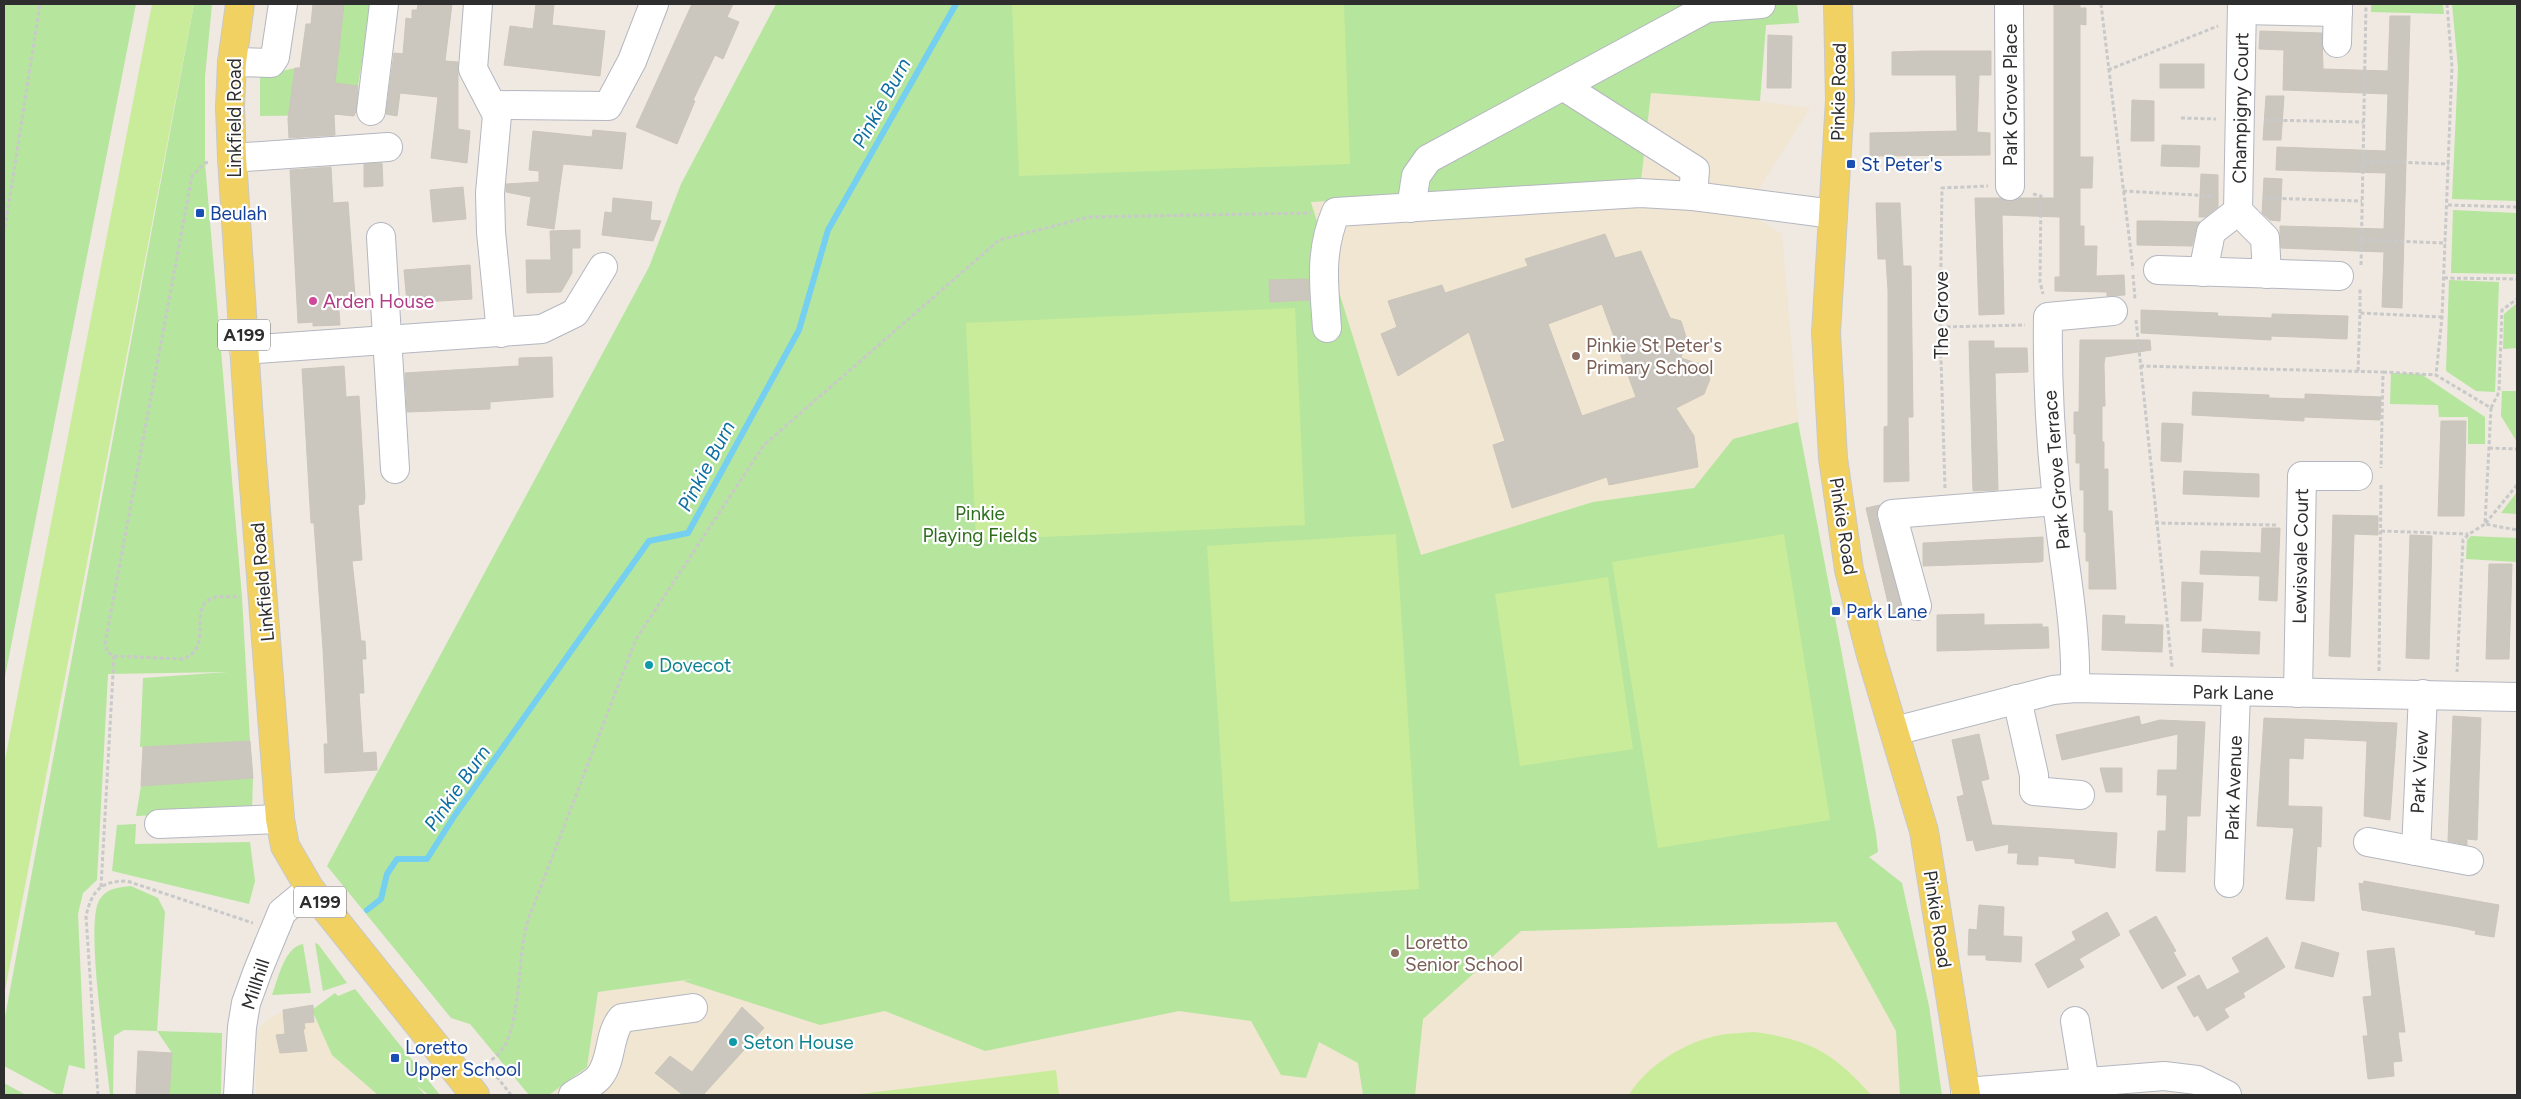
<svg xmlns="http://www.w3.org/2000/svg" width="2521" height="1099" viewBox="0 0 2521 1099" font-family="Figtree,sans-serif">
	<style>
		.education { fill: #f0e6d1 }
		.green { fill: #b6e59e }
		.pitch { fill: #c9ec9a }
		.lines { fill: none; stroke-linecap: round; stroke-linejoin: round }
		.stream { stroke: #75cff0; stroke-width: 6 }
		.building { fill: #cbc7bf; stroke: #cbc5ba; fill-rule: evenodd }
		.minor-casing { stroke: #b4b7c1; stroke-width: 30 }
		.major-casing { stroke: #c9c9c9; stroke-width: 30 }
		.path { stroke: #c9c9c9; stroke-width: 3; stroke-dasharray: 4 2.5; stroke-linecap: butt }
		.minor { stroke: #fff; stroke-width: 28 }
		.major { stroke: #f2d163; stroke-width: 28 }
		.transit-dot { fill: #1a4fb4; stroke: #fff; stroke-width: 2 }
		.hotel-dot { fill: #d1479c; stroke: #fff; stroke-width: 2 }
		.education-dot { fill: #8d6e63; stroke: #fff; stroke-width: 2 }
		.culture-dot { fill: #0f9aa8; stroke: #fff; stroke-width: 2 }
		.labels { text-anchor: middle; stroke-width: 4.5; stroke-linejoin: round; paint-order: stroke }
		.shield { fill: #fff; stroke: #6d6d6d; stroke-width: 1 }
		.shield-label { font-size: 18px; font-weight: bold; fill: #2e2e2e }
		.street-label { font-size: 19px; fill: #2e2e2e; stroke: #fff }
		.transit-label { font-size: 19px; fill: #164399; stroke: #fff; text-anchor: start }
		.hotel-label { font-size: 19px; fill: #b23c85; stroke: #fff; text-anchor: start }
		.education-label { font-size: 19px; fill: #785e54; stroke: #fff; text-anchor: start }
		.park-label { font-size: 19px; fill: #2c6e1b; stroke: #fff }
		.culture-label { font-size: 19px; fill: #0d838f; stroke: #fff; text-anchor: start }
		.water-label { font-size: 20px; font-style: italic; fill: #0d6fa3; stroke: #fff }
	</style>
	<rect width="100%" height="100%" fill="#efe9e1"/>
	<g class="education">
		<polygon points="1651,93 1734,98 1810,108 1759,189 1755,217 1782,234 1798,422 1733,439 1694,488 1593,502 1421,556 1311,201 1641,181"/>
		<polygon points="1853,866 1924,1095 549,1095 587,1067 598,992 1177,913"/>
		<polygon points="309,1005 312,1021 333,1017 429,1095 256,1095 257,1031 267,1020 286,1010"/>
	</g>
	<g class="green">
		<polygon points="4,4 136,4 4,682"/>
		<polygon points="194,4 212,4 205,77 205,163 242,597 250,741 140,747 143,678 228,672 108,674 97,880 83,893 78,914 85,1069 69,1065 62,1095 58,1095 4,1066 4,1022"/>
		<polygon points="343,4 382,4 372,49 364,49 358,86 341,84 337,115 260,116 260,76 295,68 290,107 334,57 338,58"/>
		<polygon points="776,4 1797,4 1799,23 1766,25 1760,101 1651,93 1641,181 1311,202 1421,555 1593,502 1694,488 1733,439 1798,422 1876,834 1878,852 1869,857 1902,883 1929,1006 1942,1095 1900,1095 1896,1031 1836,922 1521,931 1423,1019 1415,1095 1363,1095 1358,1063 1319,1042 1306,1078 1281,1075 1251,1021 1179,1011 985,1051 885,1011 820,1025 683,981 693,979 598,992 587,1067 549,1095 529,1095 470,1024 451,1018 327,866 649,267 681,184"/>
		<polygon points="2371,4 2443,4 2444,14 2371,12"/>
		<polygon points="2452,4 2517,4 2517,201 2452,199 2458,68"/>
		<polygon points="2453,210 2517,213 2517,274 2451,273"/>
		<polygon points="2449,280 2499,282 2495,392 2476,391 2446,371"/>
		<polygon points="2517,303 2517,348 2503,349 2504,314"/>
		<polygon points="2391,373 2421,374 2485,417 2485,444 2468,444 2468,417 2439,417 2438,405 2390,404"/>
		<polygon points="2502,391 2517,391 2517,442 2501,416"/>
		<polygon points="2517,492 2517,514 2501,513"/>
		<polygon points="2471,536 2516,538 2517,562 2466,559 2467,540"/>
		<polygon points="253,778 252,810 136,816 141,786"/>
		<polygon points="136,824 135,844 250,842 255,881 249,904 112,871 117,825"/>
		<path d="M131,886L158,898L165,912L157,1031L222,1033L221,1095H169L172,1053L157,1031L124,1030L114,1036L113,1095H110C107,1061 84,921 100,899C107,888 120,887 131,886Z"/>
		<polygon points="315,943 318,944 347,983 323,991"/>
		<path d="M303,944L311,993L272,995C278,980 284,947 303,944Z"/>
		<polygon points="355,989 440,1095 429,1095 417,1086 425,1095 378,1095 332,1055 312,1010 335,993 338,996"/>
		<polygon points="4,1083 26,1095 4,1095"/>
	</g>
	<g class="pitch">
		<polygon points="152,4 194,4 4,996 4,765"/>
		<polygon points="1012,4 1344,4 1350,164 1019,176"/>
		<polygon points="1295,308 1305,525 976,540 966,323"/>
		<polygon points="1396,534 1419,889 1230,902 1207,546"/>
		<polygon points="1784,534 1830,820 1658,848 1612,562"/>
		<polygon points="1608,577 1633,749 1520,766 1495,594"/>
		<path d="M1755,1032C1810,1040 1834,1053 1871,1095H1629C1647,1065 1685,1042 1720,1035C1731,1033 1743,1033 1755,1032Z"/>
		<polygon points="1056,1070 1059,1095 852,1095"/>
	</g>
	<g class="lines">
		<polyline class="stream" points="367,910 381,899 387,874 397,859 427,859 455,815 649,541 688,533 799,330 828,230 956,4"/>
	</g>
	<g class="building">
		<polygon points="313,4 344,4 335,83 358,86 356,111 354,116 334,114 335,135 289,138 288,119 295,68 300,68 306,24 311,24"/>
		<polygon points="418,4 452,4 445,61 458,62 458,129 470,131 467,163 431,158 438,97 400,93 397,116 386,114 394,53 403,54 406,18 412,19 412,10 417,10"/>
		<polygon points="536,4 554,4 552,25 605,31 600,76 504,65 510,26 533,29"/>
		<polygon points="692,4 733,4 727,17 739,22 723,59 715,55 693,100 695,101 677,144 636,127"/>
		<polygon points="2054,4 2080,4 2080,8 2086,8 2086,25 2080,24 2080,157 2093,157 2092,188 2080,188 2080,226 2084,226 2084,246 2097,246 2096,276 2124,275 2125,295 2107,296 2107,292 2055,291 2055,277 2060,277 2060,217 2002,215 2004,314 1979,315 1975,198 2000,198 2010,202 2019,198 2054,198"/>
		<polygon points="2390,16 2410,16 2402,308 2382,307 2384,252 2281,248 2280,235 2280,226 2384,229 2386,173 2276,170 2277,147 2386,151 2388,94 2283,90 2284,50 2259,49 2260,31 2322,33 2323,69 2388,71"/>
		<polygon points="1768,35 1792,36 1791,88 1767,88"/>
		<polygon points="1924,51 1991,51 1991,75 1979,75 1977,132 1990,133 1990,155 1870,156 1870,133 1957,131 1956,75 1892,75 1892,52"/>
		<rect x="2160" y="64" width="44" height="24"/>
		<polygon points="2266,96 2284,96 2281,140 2263,140"/>
		<polygon points="2132,100 2154,101 2154,141 2131,141"/>
		<polygon points="593,130 626,133 622,169 563,164 554,229 527,225 531,197 506,192 506,184 539,182 539,171 529,170 533,131 592,137"/>
		<polygon points="2162,145 2200,146 2199,167 2161,166"/>
		<polygon points="382,163 383,186 364,187 364,164"/>
		<polygon points="331,167 333,203 348,202 355,296 338,297 340,325 313,326 313,322 298,323 290,170"/>
		<polygon points="2201,174 2218,175 2218,207 2205,217 2199,217"/>
		<polygon points="2264,178 2282,179 2280,221 2270,220 2262,213"/>
		<polygon points="463,187 466,219 433,222 430,190"/>
		<polygon points="613,198 652,202 650,220 661,221 653,241 602,235 605,212 612,213"/>
		<polygon points="1876,203 1900,203 1903,266 1911,266 1913,417 1908,417 1909,481 1884,482 1884,427 1888,426 1888,290 1886,259 1878,259"/>
		<polygon points="2137,221 2158,221 2200,222 2196,229 2192,246 2137,245"/>
		<polygon points="580,230 580,248 572,248 572,273 561,292 527,293 526,260 551,260 550,231"/>
		<path d="M1605,234L1615,258L1641,251L1670,318L1681,321L1686,337L1681,358L1705,366L1710,379L1704,394L1676,408L1694,436L1698,467L1609,485L1607,477L1512,508L1493,445L1505,441L1469,332L1398,376L1381,334L1397,327L1388,301L1442,285L1445,293L1528,266L1525,259ZM1602,304L1636,397L1582,416L1548,324Z"/>
		<polygon points="470,265 472,299 407,303 404,270"/>
		<polygon points="1308,279 1309,300 1270,302 1269,280"/>
		<polygon points="2141,310 2218,313 2217,316 2272,318 2272,314 2348,316 2347,339 2271,336 2271,340 2141,333"/>
		<polygon points="2080,340 2150,340 2151,350 2105,357 2104,364 2105,406 2102,406 2102,442 2104,442 2104,469 2108,469 2108,511 2112,511 2116,589 2089,589 2089,561 2086,561 2086,532 2084,532 2084,490 2080,490 2080,463 2076,463 2076,434 2074,434 2074,412 2079,412"/>
		<polygon points="1969,341 1994,341 1994,348 2027,348 2028,372 1995,373 1998,490 1973,491"/>
		<polygon points="552,357 553,397 490,402 490,409 407,412 405,373 519,366 519,358"/>
		<polygon points="344,366 346,397 359,396 365,497 364,504 358,505 362,560 352,561 361,641 365,641 366,659 362,659 364,693 359,693 363,753 376,752 377,770 325,773 324,744 328,744 323,649 314,523 311,523 302,369"/>
		<polygon points="2193,392 2269,395 2269,398 2305,399 2305,394 2381,397 2380,420 2304,417 2304,421 2192,415"/>
		<polygon points="2441,421 2466,421 2464,516 2438,516"/>
		<polygon points="2162,423 2183,424 2181,462 2161,461"/>
		<polygon points="2184,471 2259,474 2259,497 2183,494"/>
		<polygon points="1880,505 1877,510 1877,518 1904,614 1891,616 1866,508"/>
		<polygon points="2333,515 2378,516 2378,535 2354,534 2350,657 2329,656"/>
		<polygon points="2262,528 2280,528 2277,601 2259,600 2260,576 2200,574 2201,551 2261,553"/>
		<polygon points="2410,535 2432,536 2429,659 2406,658"/>
		<polygon points="2043,537 2043,561 2040,562 1923,566 1923,543"/>
		<polygon points="2489,564 2512,564 2509,659 2486,659"/>
		<polygon points="2182,582 2203,583 2201,621 2181,621"/>
		<polygon points="1984,614 1984,625 2042,624 2042,627 2048,627 2049,648 1937,651 1937,615"/>
		<polygon points="2103,615 2125,616 2124,624 2163,625 2162,652 2102,650"/>
		<polygon points="2203,629 2260,632 2259,654 2202,652"/>
		<polygon points="2139,716 2141,725 2160,720 2205,722 2200,816 2187,816 2185,872 2156,871 2158,831 2166,831 2167,795 2157,795 2158,770 2177,770 2178,734 2062,760 2056,735"/>
		<polygon points="2453,716 2481,718 2477,840 2467,839 2467,845 2448,841"/>
		<polygon points="2264,718 2397,723 2390,820 2364,816 2367,741 2304,738 2303,759 2289,758 2288,806 2322,807 2321,847 2317,846 2314,901 2286,899 2294,828 2257,826"/>
		<polygon points="1979,734 1989,779 1981,781 1992,825 2117,833 2115,868 2075,863 2075,859 2038,856 2038,865 2017,864 2018,853 2008,853 2009,844 1976,851 1973,840 1967,841 1957,797 1964,795 1952,740"/>
		<polygon points="250,741 253,778 141,786 143,747"/>
		<polygon points="2100,768 2122,768 2122,792 2106,792"/>
		<polygon points="2364,881 2499,905 2494,937 2475,934 2476,931 2458,927 2362,910 2359,883 2363,884"/>
		<polygon points="1979,905 2004,907 2003,936 2022,937 2021,962 1986,960 1986,955 1968,955 1969,929 1977,930"/>
		<polygon points="2107,912 2120,935 2079,959 2084,967 2048,988 2035,964 2076,940 2072,932"/>
		<polygon points="2156,916 2176,951 2173,952 2186,975 2162,989 2129,931"/>
		<polygon points="2267,937 2285,967 2243,993 2245,997 2224,1009 2229,1017 2207,1031 2198,1015 2194,1017 2177,987 2199,975 2207,990 2240,972 2232,958"/>
		<polygon points="2302,942 2339,953 2333,977 2295,968"/>
		<polygon points="2394,948 2405,1032 2398,1032 2402,1061 2393,1062 2394,1076 2368,1079 2363,1036 2368,1036 2363,997 2372,996 2367,951"/>
		<polygon points="313,1005 314,1022 304,1023 305,1029 303,1029 307,1051 280,1053 276,1035 285,1034 283,1010"/>
		<polygon points="742,1007 764,1028 703,1095 683,1095 655,1073 670,1056 692,1072"/>
		<polygon points="138,1051 172,1053 169,1095 136,1095"/>
	</g>
	<g class="lines">
		<defs>
			<g id="minor">
				<polyline points="478,4 473,69 497,115 490,193 491,232 501,333"/>
				<polyline points="2009,4 2010,186"/>
				<polyline points="2242,4 2238,211 2265,238 2267,274"/>
				<polyline points="2242,10 2338,12"/>
				<polyline points="2337,43 2338,4"/>
				<polyline points="232,62 271,63 275,57 283,4"/>
				<polyline points="1563,86 1695,170 1693,196"/>
				<polyline points="494,105 608,106 632,61 654,4"/>
				<polyline points="371,111 384,4"/>
				<polyline points="232,158 388,147"/>
				<polyline points="1411,208 1416,176 1428,159 1707,8 1761,4"/>
				<polyline points="381,237 395,469"/>
				<polyline points="2158,270 2339,276"/>
				<polyline points="2203,272 2211,232 2238,211"/>
				<path d="M1327,328C1324,286 1319,252 1336,212L1640,193L1693,196L1833,214"/>
				<polyline points="244,350 542,329 575,313 603,267"/>
				<polyline points="1917,606 1892,514 2057,501"/>
				<path d="M2075,688C2077,622 2062,556 2056,491C2050,433 2047,375 2048,317L2113,311"/>
				<polyline points="2298,693 2302,476 2358,476"/>
				<polyline points="2017,699 2034,775 2034,791 2080,795"/>
				<polyline points="1895,731 2053,690 2075,688 2517,697"/>
				<polyline points="159,824 280,819"/>
				<polyline points="2368,842 2469,861"/>
				<polyline points="2416,851 2423,694"/>
				<polyline points="2229,883 2236,693"/>
				<polyline points="2075,1021 2085,1082"/>
				<polyline points="1965,1092 2164,1076 2197,1080 2227,1095"/>
				<polyline points="238,1095 242,1027 246,1003 258,970 282,912 310,889"/>
				<path d="M573,1095C581,1090 593,1084 599,1077C613,1060 608,1034 622,1018L693,1008"/>
			</g>
			<g id="major">
				<polyline points="240,4 232,62 230,107 232,158 249,422 280,819 285,846 310,889 475,1095"/>
				<polyline points="1838,4 1840,100 1826,333 1833,458 1849,570 1871,655 1924,831 1966,1095"/>
			</g>
		</defs>
		<use href="#minor" class="minor-casing"/>
		<use href="#major" class="major-casing"/>
		<g class="path">
			<polyline points="2101,4 2133,269"/>
			<polyline points="2447,4 2452,67 2442,317 2436,375 2491,408 2485,524 2469,534 2463,540 2457,672"/>
			<polyline points="2108,70 2218,26"/>
			<polyline points="2181,118 2216,119"/>
			<polyline points="2264,120 2364,122"/>
			<polyline points="2363,161 2449,164"/>
			<polyline points="2123,191 2214,196"/>
			<polyline points="2033,194 2041,196 2040,282 2043,294"/>
			<polyline points="2263,198 2362,201"/>
			<polyline points="2448,205 2517,207"/>
			<polyline points="4,234 40,4"/>
			<polyline points="2361,240 2446,243"/>
			<polyline points="2361,265 2366,4"/>
			<polyline points="2133,275 2135,299"/>
			<polyline points="2444,278 2517,279"/>
			<polyline points="2360,313 2360,289"/>
			<polyline points="2136,320 2172,667"/>
			<polyline points="1940,327 2025,325"/>
			<polyline points="2140,366 2383,372 2381,468"/>
			<polyline points="2358,371 2360,313 2442,317"/>
			<polyline points="2383,372 2436,375"/>
			<polyline points="2491,408 2499,392 2502,310 2517,299"/>
			<polyline points="2489,448 2517,449"/>
			<polyline points="2517,485 2485,524 2517,530"/>
			<polyline points="1945,488 1940,327 1942,188 1988,186"/>
			<polyline points="2155,523 2277,525"/>
			<polyline points="2381,531 2468,534"/>
			<path d="M114,656L182,659C217,648 184,604 216,597C223,596 232,597 240,597"/>
			<polyline points="2379,671 2381,485"/>
			<polyline points="101,887 114,656 107,652 105,644 192,176 205,163 209,162"/>
			<path d="M98,1095L86,916C92,891 100,881 127,881L253,923"/>
			<path d="M511,1095L487,1064C494,1058 504,1050 507,1041C522,1003 517,959 528,920L636,639L764,445L999,240L1089,217L1311,213"/>
		</g>
		<use href="#minor" class="minor"/>
		<use href="#major" class="major"/>
	</g>
	<g class="transit-dot">
		<rect x="1846" y="159" width="10" height="10" rx="2.5"/>
		<rect x="195" y="208" width="10" height="10" rx="2.5"/>
		<rect x="1831" y="606" width="10" height="10" rx="2.5"/>
		<rect x="390" y="1053" width="10" height="10" rx="2.5"/>
	</g>
	<circle class="hotel-dot" cx="313" cy="301" r="5"/>
	<g class="education-dot">
		<circle cx="1576" cy="356" r="5"/>
		<circle cx="1395" cy="953" r="5"/>
	</g>
	<g class="culture-dot">
		<circle cx="649" cy="665" r="5"/>
		<circle cx="733" cy="1042" r="5"/>
	</g>
	<g class="labels">
		<g class="shield">
			<rect x="218" y="319.5" width="52" height="31" rx="4"/>
			<rect x="294" y="886.5" width="52" height="31" rx="4"/>
		</g>
		<g class="shield-label">
			<text x="244" y="341">A199</text>
			<text x="320" y="908">A199</text>
		</g>
		<g class="street-label">
			<text transform="translate(1838 92) rotate(-89)" y="7">Pinkie Road</text>
			<text transform="translate(2010 95) rotate(-90)" y="7">Park Grove Place</text>
			<text transform="translate(2240 108) rotate(-89)" y="7">Champigny Court</text>
			<text transform="translate(234 118) rotate(-90)" y="7">Linkfield Road</text>
			<text transform="translate(1941 315) rotate(-90)" y="7">The Grove</text>
			<text transform="translate(2056 470) rotate(-95)" y="7">Park Grove Terrace</text>
			<text transform="translate(1844 526) rotate(81)" y="7">Pinkie Road</text>
			<text transform="translate(2300 556) rotate(-89)" y="7">Lewisvale Court</text>
			<text transform="translate(262 582) rotate(-95)" y="7">Linkfield Road</text>
			<text transform="translate(2233 692) rotate(1)" y="7">Park Lane</text>
			<text transform="translate(2419 772) rotate(-87)" y="7">Park View</text>
			<text transform="translate(2233 788) rotate(-88)" y="7">Park Avenue</text>
			<text transform="translate(1938 919) rotate(81)" y="7">Pinkie Road</text>
			<text transform="translate(255 984) rotate(-72)" y="7">Millhill</text>
		</g>
		<g class="transit-label">
			<text x="1861" y="171">St Peter's</text>
			<text x="210" y="220">Beulah</text>
			<text x="1846" y="618">Park Lane</text>
			<text x="405" y="1054">Loretto<tspan x="405" dy="22">Upper School</tspan></text>
		</g>
		<g class="hotel-label">
			<text x="323" y="308">Arden House</text>
		</g>
		<g class="education-label">
			<text x="1586" y="352">Pinkie St Peter's<tspan x="1586" dy="22">Primary School</tspan></text>
			<text x="1405" y="949">Loretto<tspan x="1405" dy="22">Senior School</tspan></text>
		</g>
		<g class="park-label">
			<text x="980" y="520">Pinkie<tspan x="980" dy="22">Playing Fields</tspan></text>
		</g>
		<g class="culture-label">
			<text x="659" y="672">Dovecot</text>
			<text x="743" y="1049">Seton House</text>
		</g>
		<g class="water-label">
			<text transform="translate(881 103) rotate(-61)" y="7">Pinkie Burn</text>
			<text transform="translate(706 466) rotate(-62)" y="7">Pinkie Burn</text>
			<text transform="translate(457 788) rotate(-55)" y="7">Pinkie Burn</text>
		</g>
	</g>
	<rect width="2521" height="1099" fill="none" stroke="#2e2e2e" stroke-width="10"/>
</svg>
